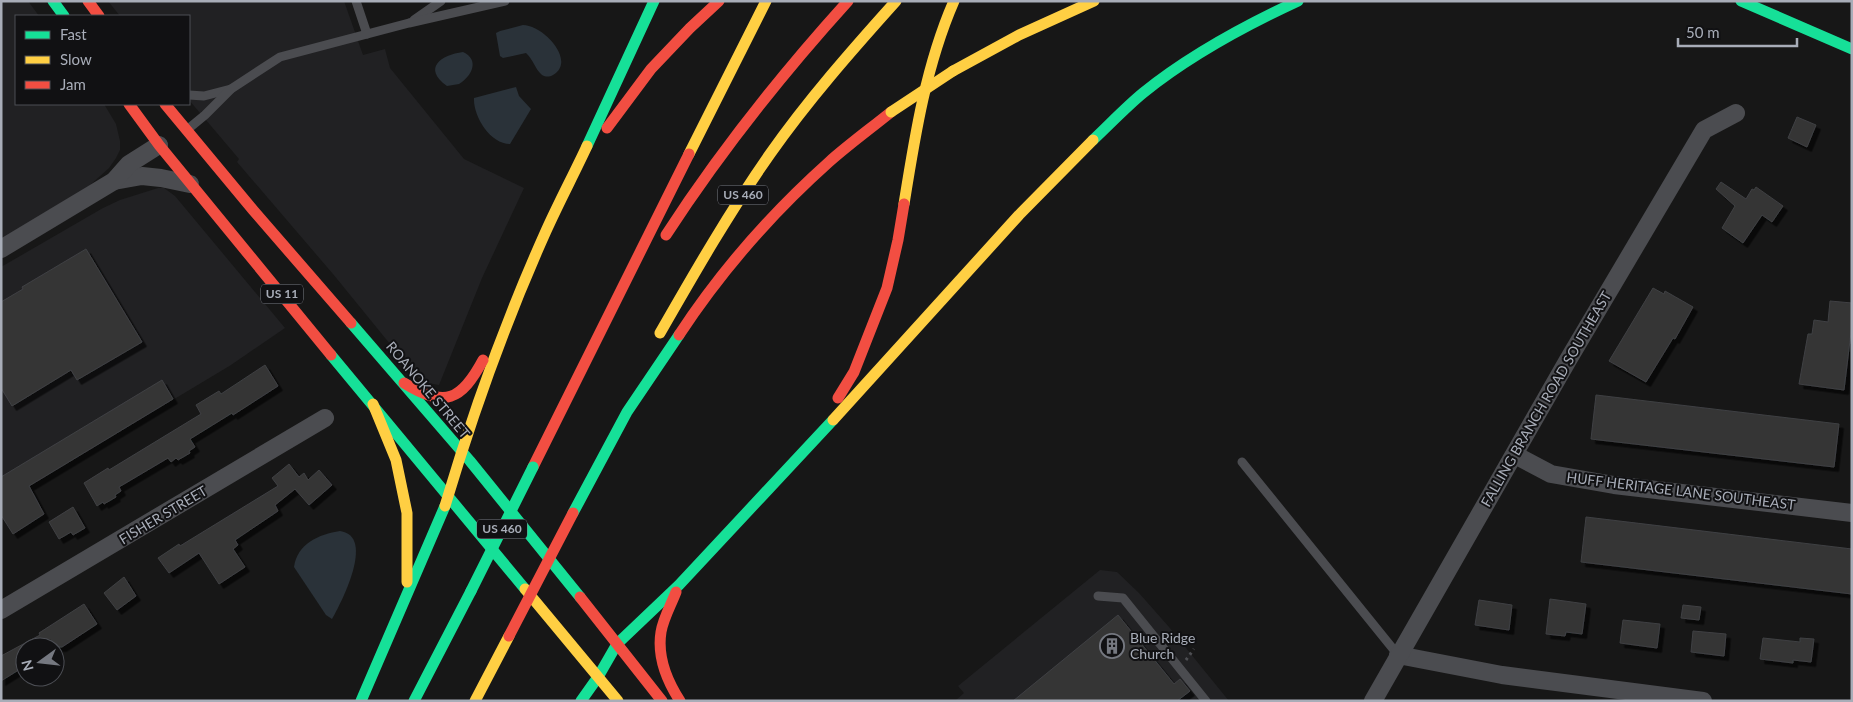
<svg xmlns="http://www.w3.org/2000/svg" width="1853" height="702" viewBox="0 0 1853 702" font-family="Lato,sans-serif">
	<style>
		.built { fill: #212123 }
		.water { fill: #2a3239 }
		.building { fill: #353536; stroke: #3f4043; filter: url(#shadow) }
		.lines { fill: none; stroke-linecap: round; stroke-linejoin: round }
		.path { stroke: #4d4e52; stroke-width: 3; stroke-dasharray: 2.5 4; stroke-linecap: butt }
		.lane { stroke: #4b4c50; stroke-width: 9 }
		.street { stroke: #4b4c50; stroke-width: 18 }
		.fast { stroke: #16e098; stroke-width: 11 }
		.slow { stroke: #ffcf43; stroke-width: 11 }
		.jam { stroke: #f24e42; stroke-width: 11 }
		.fast-bridge { stroke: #16e098; stroke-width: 11 }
		.slow-bridge { stroke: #ffcf43; stroke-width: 11 }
		.jam-bridge { stroke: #f24e42; stroke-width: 11 }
		.labels { text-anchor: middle; stroke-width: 4; stroke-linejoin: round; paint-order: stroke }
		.shield { fill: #111113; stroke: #7b7e86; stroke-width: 1 }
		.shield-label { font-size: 12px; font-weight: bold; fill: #a8adb8 }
		.street-label { font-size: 14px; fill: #a8adb8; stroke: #111113 }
		.poi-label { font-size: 14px; fill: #a8adb8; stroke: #111113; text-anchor: start }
	</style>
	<defs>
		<filter id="shadow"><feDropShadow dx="4.5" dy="4.5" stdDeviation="0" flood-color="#0009"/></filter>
	</defs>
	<rect width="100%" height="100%" fill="#171717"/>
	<g class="built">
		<polygon points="1,1 28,1 39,16 16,16 16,104 104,104 116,124 120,141 120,150 116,158 109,168 90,185 1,240"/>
		<polygon points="108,1 344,1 363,55 385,49 390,68 464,159 524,188 482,278 439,385 428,383 419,378 412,371 333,274 237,162 239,159 189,100 189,16 120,16"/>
		<polygon points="158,188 164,188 175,196 285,328 231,365 1,503 1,267 103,208 120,200"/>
		<polygon points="1100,570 1117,572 1139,593 1169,627 1229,701 955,701 964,693 958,686"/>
	</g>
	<g class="water">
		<path d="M523,25C543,25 577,61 553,75C549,77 546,77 542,75C535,69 533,59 526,53L503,58L500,56L496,33L500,31Z"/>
		<path d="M463,52C480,60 472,76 459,84C455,85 451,85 447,86C422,68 441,55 463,52Z"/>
		<path d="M516,87L519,96L531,109L510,144C490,144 473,116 474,98Z"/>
		<path d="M340,531C376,536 341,603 332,619L326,615L294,567C297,544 319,534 340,531Z"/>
	</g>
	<g class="building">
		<polygon points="1797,117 1816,125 1807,147 1788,138"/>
		<polygon points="1721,182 1746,199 1752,189 1754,190 1756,187 1783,206 1772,222 1762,215 1743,243 1722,228 1735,206 1716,189"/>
		<polygon points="86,249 142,342 77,380 71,370 12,406 1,388 1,302 23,289 22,287"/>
		<polygon points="1653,288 1664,294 1665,291 1693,307 1675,339 1673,338 1646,382 1609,361"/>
		<polygon points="1830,301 1852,303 1852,324 1844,390 1799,384 1808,334 1812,334 1814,320 1828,322"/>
		<polygon points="265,365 278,386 233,415 232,413 190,439 195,447 189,451 190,453 178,460 176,458 171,462 168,458 119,487 121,491 115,495 116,497 104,504 103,502 97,506 84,483 108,468 109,470 201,414 196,405 219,391 221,394"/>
		<polygon points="162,380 173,399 29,486 44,514 13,534 1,515 1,477"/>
		<polygon points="1596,395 1839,424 1834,467 1591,439"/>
		<polygon points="289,464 299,477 304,473 308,480 319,470 332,485 309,505 295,489 275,505 278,511 235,540 238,545 233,549 245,567 219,584 199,553 169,573 158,558 179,544 180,546 278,486 272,478"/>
		<polygon points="73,507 85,528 73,535 71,532 59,539 49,522"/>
		<polygon points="1586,517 1852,549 1852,594 1581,562"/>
		<polygon points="124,577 136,596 117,610 104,593"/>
		<polygon points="1550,599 1586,604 1582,634 1566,632 1565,636 1546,634"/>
		<polygon points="1479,600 1512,605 1509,630 1475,625"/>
		<polygon points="84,604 97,624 62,647 25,647 25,666 1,681 1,656 40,635 39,633"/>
		<polygon points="1683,605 1701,607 1699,620 1681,618"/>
		<polygon points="1118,615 1174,684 1180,679 1190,691 1177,701 1013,701"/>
		<polygon points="1623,620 1660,624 1657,648 1620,643"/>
		<polygon points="1693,631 1726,634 1724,656 1691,652"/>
		<polygon points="1763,638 1800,642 1800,638 1814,639 1811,662 1793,660 1793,663 1760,659"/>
	</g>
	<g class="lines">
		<polyline class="path" points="1186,660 1194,649"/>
		<g class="lane">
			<polyline points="356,1 367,34"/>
			<polyline points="414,20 441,1"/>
			<polyline points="189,95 204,96 231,89"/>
			<polyline points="188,129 205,115 231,89 280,57 409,23 505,1"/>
			<polyline points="1242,462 1398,655"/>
			<polyline points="1098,596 1123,598 1206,701"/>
		</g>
		<g class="street">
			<polyline points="114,181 142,176 161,178 190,184"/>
			<polyline points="1,249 114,181 129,164 159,145"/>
			<polyline points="1515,455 1551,474 1614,485 1852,513"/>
			<polyline points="1,610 325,418"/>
			<polyline points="1398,655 1502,675 1703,701"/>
			<polyline points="1373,701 1568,360 1704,130 1736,113"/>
		</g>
		<g class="fast">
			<polyline points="53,1 64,16"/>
			<polyline points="1741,1 1852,49"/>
			<path d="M1093,140C1110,124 1126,107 1143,93C1190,55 1244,26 1298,1"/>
			<polyline points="587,146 654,1"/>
			<polyline points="351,323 470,461 580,597"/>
			<polyline points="331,355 525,589"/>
			<polyline points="573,513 627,412 679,335"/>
			<polyline points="361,701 445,506"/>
			<polyline points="414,701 471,591"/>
			<polyline points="581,701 598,677 617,644 679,585 833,420"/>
		</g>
		<g class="slow">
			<polyline points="953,71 1019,35 1094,1"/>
			<polyline points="689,154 766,1"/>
			<path d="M904,204C915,135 926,65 954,1"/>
			<path d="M660,333C695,272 730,211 770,154C808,100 852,50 896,1"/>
			<polyline points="373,404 396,460 407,513 407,582"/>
			<polyline points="833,420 1019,215 1093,140"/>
			<path d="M445,506C473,412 506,320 546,231C559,202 574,174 587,146"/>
			<polyline points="525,589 618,701"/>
			<polyline points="475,701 509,636"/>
		</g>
		<g class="jam">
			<polyline points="88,1 99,16"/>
			<polyline points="129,104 159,145 331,355"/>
			<polyline points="165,104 253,210 351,323"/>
			<polyline points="607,128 651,69 690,28 719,1"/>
			<path d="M666,235C720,152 781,75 848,1"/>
			<path d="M679,335C721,271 772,213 829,162C848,145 870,129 891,112"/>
			<path d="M404,383C445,408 461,401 483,360"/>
			<polyline points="838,398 854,372 887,288 898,240 904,204"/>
			<polyline points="533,467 689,154"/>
			<path d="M676,592C671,605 663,619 661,632C657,657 667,681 680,701"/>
			<polyline points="580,597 662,701"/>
		</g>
		<polyline class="fast-bridge" points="471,591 533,467"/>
		<polyline class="slow-bridge" points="891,112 953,71"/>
		<polyline class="jam-bridge" points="509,636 573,513"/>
	</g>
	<defs>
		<symbol id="building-ring" viewBox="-11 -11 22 22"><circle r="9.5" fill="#111113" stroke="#757880" stroke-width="1.5"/><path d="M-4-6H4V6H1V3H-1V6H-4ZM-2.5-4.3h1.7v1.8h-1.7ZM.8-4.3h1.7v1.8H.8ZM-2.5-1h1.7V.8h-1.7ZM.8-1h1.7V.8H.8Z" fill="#757880"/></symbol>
	</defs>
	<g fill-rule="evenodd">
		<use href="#building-ring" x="1098" y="632" width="28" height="28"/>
	</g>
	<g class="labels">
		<g class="shield">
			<rect x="718" y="185.5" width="50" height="19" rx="4"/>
			<rect x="261" y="284.5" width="42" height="19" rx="4"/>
			<rect x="477" y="519.5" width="50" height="19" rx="4"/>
		</g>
		<g class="shield-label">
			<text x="743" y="199">US 460</text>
			<text x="282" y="298">US 11</text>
			<text x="502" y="533">US 460</text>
		</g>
		<g class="street-label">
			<text transform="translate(428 390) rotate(50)" y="5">ROANOKE STREET</text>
			<text transform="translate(1546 399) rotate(-60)" y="5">FALLING BRANCH ROAD SOUTHEAST</text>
			<text transform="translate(1681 491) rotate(7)" y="5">HUFF HERITAGE LANE SOUTHEAST</text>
			<text transform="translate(163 515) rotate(-31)" y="5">FISHER STREET</text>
		</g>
		<g class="poi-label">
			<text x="1130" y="643">Blue Ridge<tspan x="1130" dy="16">Church</tspan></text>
		</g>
	</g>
	<rect width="1853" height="702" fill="none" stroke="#a8adb8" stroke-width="5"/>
	<rect x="15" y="15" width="175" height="90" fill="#111113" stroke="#4d4f55"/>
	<rect x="25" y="31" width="25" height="8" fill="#16e098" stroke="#4d4f55"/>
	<text x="60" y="40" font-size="15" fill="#a8adb8">Fast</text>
	<rect x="25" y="56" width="25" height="8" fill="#ffcf43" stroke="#4d4f55"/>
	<text x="60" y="65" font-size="15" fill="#a8adb8">Slow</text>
	<rect x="25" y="81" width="25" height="8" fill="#f24e42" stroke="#4d4f55"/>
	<text x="60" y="90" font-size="15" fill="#a8adb8">Jam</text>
	<g transform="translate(40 662) rotate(255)"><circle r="24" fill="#111113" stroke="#4d4f55"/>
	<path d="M0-4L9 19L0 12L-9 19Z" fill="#757880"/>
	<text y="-8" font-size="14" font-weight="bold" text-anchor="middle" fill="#a8adb8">N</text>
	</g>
	<path d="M1678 38v8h119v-8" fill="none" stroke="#a8adb8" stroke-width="2.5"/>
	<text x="1686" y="38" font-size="15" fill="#a8adb8" stroke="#111113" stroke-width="4" paint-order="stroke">50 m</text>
</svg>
